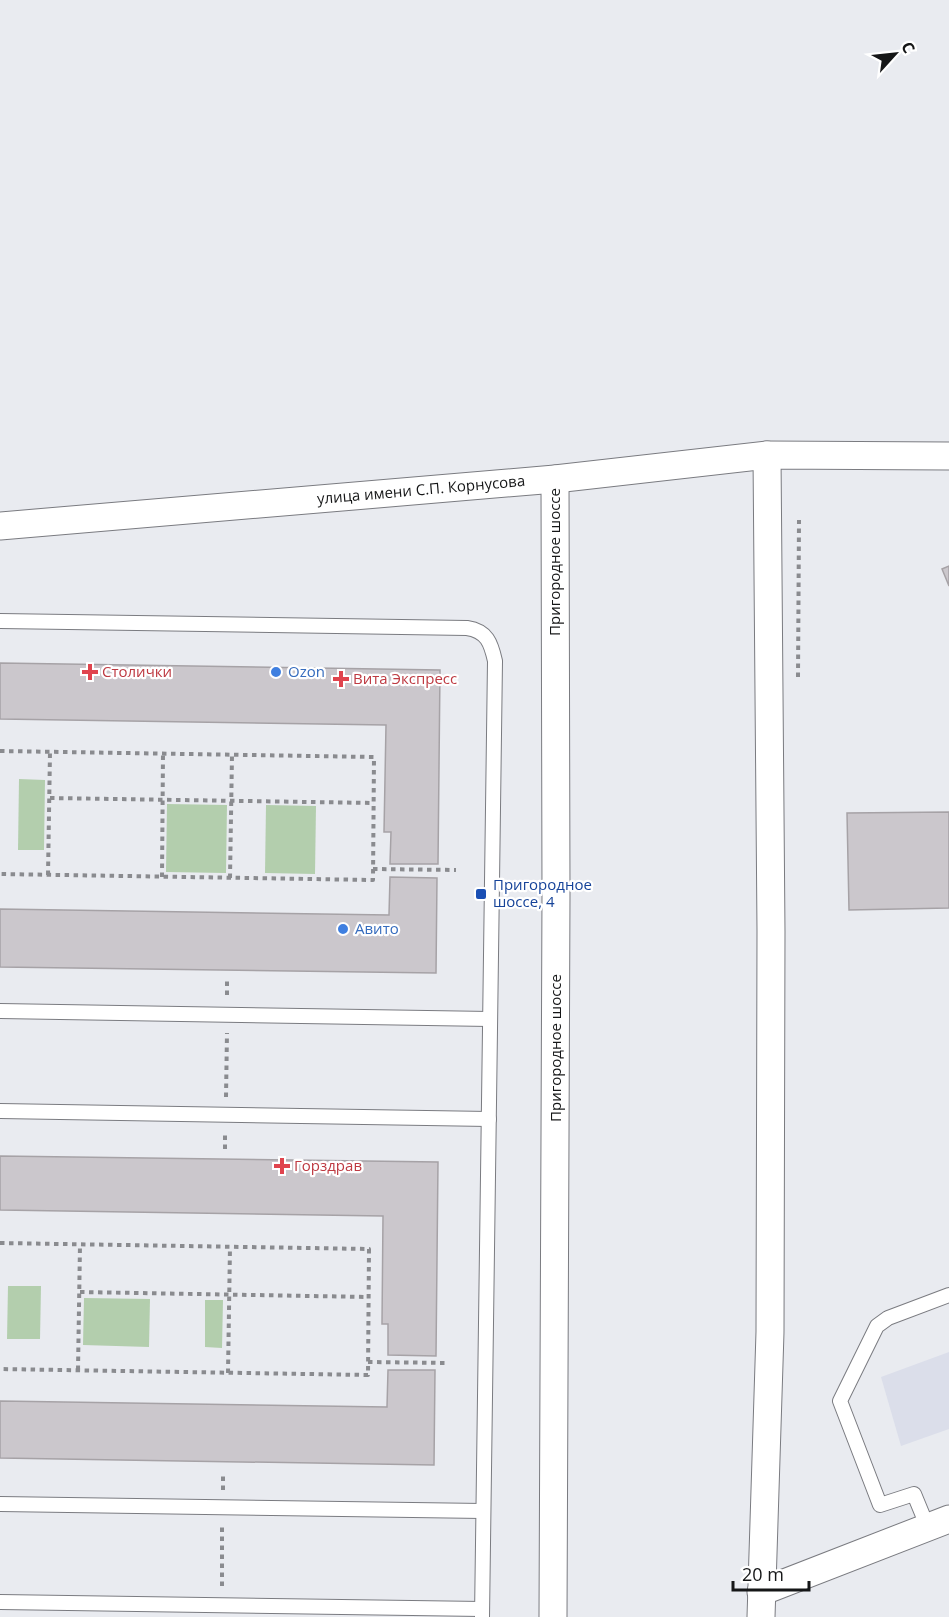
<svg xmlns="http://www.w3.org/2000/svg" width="949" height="1617" viewBox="0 0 949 1617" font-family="'Open Sans',sans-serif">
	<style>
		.built { fill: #dbdeea }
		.green { fill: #b3cead }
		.building { fill: #cbc7cc; stroke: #a6a2a6; stroke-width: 1.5 }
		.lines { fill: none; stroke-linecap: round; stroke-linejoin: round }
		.lane-casing { stroke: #7a7b80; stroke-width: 16 }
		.street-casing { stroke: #7a7b80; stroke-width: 29 }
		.path { stroke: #8a8b8f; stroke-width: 4; stroke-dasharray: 4.5 4.5; stroke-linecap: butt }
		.lane { stroke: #fff; stroke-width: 14 }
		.street { stroke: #fff; stroke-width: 27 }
		.health-dot { fill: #e0444e; stroke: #fff; stroke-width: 2 }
		.shop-dot { fill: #3f7fe0; stroke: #fff; stroke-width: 2 }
		.transit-dot { fill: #1a4fb4; stroke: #fff; stroke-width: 2 }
		.labels { text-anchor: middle; stroke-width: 4.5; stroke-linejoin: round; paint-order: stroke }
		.street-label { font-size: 15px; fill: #151617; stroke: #fff }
		.health-label { font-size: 15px; fill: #be3a42; stroke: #fff; text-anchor: start }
		.shop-label { font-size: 15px; fill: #366cbe; stroke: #fff; text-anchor: start }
		.transit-label { font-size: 15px; fill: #164399; stroke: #fff; text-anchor: start }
	</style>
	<rect width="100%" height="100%" fill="#e9ebf0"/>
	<polygon class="built" points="949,1352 949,1429 901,1446 881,1377"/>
	<g class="green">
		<polygon points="19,779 45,780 44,850 18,850"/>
		<polygon points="167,804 227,805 226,873 166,872"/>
		<polygon points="266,805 316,806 315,874 265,873"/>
		<polygon points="8,1286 41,1286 40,1339 7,1339"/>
		<polygon points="84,1298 150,1299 149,1347 83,1345"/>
		<polygon points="205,1300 223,1300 222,1348 205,1347"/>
	</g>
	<g class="building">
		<polygon points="949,566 949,586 942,569"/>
		<polygon points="0,663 440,670 438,864 390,864 391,832 384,832 386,725 0,719"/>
		<polygon points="949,812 949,908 849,910 847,813"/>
		<polygon points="390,877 437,878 436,973 0,967 0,909 389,915"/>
		<polygon points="0,1156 438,1162 436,1356 388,1355 388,1324 382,1324 383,1216 0,1210"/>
		<polygon points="388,1370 435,1370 434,1465 0,1458 0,1401 387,1407"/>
	</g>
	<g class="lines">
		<defs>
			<g id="lane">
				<path d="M0,621L467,628C487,631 491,643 495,661L482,1617"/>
				<polyline points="0,1011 490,1019"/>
				<polyline points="0,1111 489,1119"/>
				<polyline points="0,1504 483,1511"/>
				<polyline points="928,1528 914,1494 880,1505 840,1401 877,1326 888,1318 949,1295"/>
				<polyline points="0,1602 482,1609"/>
			</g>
			<g id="street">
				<polyline points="0,526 555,479 767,455 949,456"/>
				<polyline points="761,1592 949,1519"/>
				<polyline points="553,1617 556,894 555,479"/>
				<polyline points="761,1617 770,1332 771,931 767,455"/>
			</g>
		</defs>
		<use href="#lane" class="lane-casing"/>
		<use href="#street" class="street-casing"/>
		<g class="path">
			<polyline points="798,677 799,520"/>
			<polyline points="0,751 374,757 373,880 0,874"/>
			<polyline points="50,798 374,803"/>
			<polyline points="373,869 456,870"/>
			<polyline points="48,875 50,752"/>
			<polyline points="162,877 163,754"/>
			<polyline points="230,878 232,755"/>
			<polyline points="227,995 227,980"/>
			<polyline points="226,1097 227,1033"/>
			<polyline points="225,1149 225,1132"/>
			<polyline points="0,1243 369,1249 368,1375 0,1369"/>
			<polyline points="80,1292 368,1297"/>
			<polyline points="368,1362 449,1363"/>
			<polyline points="78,1370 80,1245"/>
			<polyline points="228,1373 230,1247"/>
			<polyline points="223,1490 223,1473"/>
			<polyline points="222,1586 222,1525"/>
		</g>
		<use href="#lane" class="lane"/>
		<use href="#street" class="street"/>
	</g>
	<g class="health-dot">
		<path d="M87 663h6v6h6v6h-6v6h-6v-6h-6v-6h6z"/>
		<path d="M338 670h6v6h6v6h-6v6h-6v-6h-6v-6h6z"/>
		<path d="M279 1157h6v6h6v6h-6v6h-6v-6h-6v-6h6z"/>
	</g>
	<g class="shop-dot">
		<circle cx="276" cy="672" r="6"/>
		<circle cx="343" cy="929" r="6"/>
	</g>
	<rect class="transit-dot" x="475" y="888" width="12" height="12" rx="3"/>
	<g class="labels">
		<g class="street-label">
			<text transform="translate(421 490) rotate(-5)" y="5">улица имени С.П. Корнусова</text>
			<text transform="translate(555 562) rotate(-90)" y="5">Пригородное шоссе</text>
			<text transform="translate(556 1048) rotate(-90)" y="5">Пригородное шоссе</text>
		</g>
		<g class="health-label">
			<text x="102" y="677">Столички</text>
			<text x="353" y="684">Вита Экспресс</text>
			<text x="294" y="1171">Горздрав</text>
		</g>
		<g class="shop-label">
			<text x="288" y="677">Ozon</text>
			<text x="355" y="934">Авито</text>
		</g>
		<g class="transit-label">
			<text x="493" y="890">Пригородное<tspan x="493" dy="17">шоссе, 4</tspan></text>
		</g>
	</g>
	<g transform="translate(895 54) rotate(63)" stroke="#ffffff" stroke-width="4.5" paint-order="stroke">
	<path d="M0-4.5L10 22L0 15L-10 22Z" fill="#151617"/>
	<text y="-9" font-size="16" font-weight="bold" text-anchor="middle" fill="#151617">С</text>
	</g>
	<path d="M733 1581v9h76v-9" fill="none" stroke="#151617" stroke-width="3"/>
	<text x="742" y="1581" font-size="18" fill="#151617" stroke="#ffffff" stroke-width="4.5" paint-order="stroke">20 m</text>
</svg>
